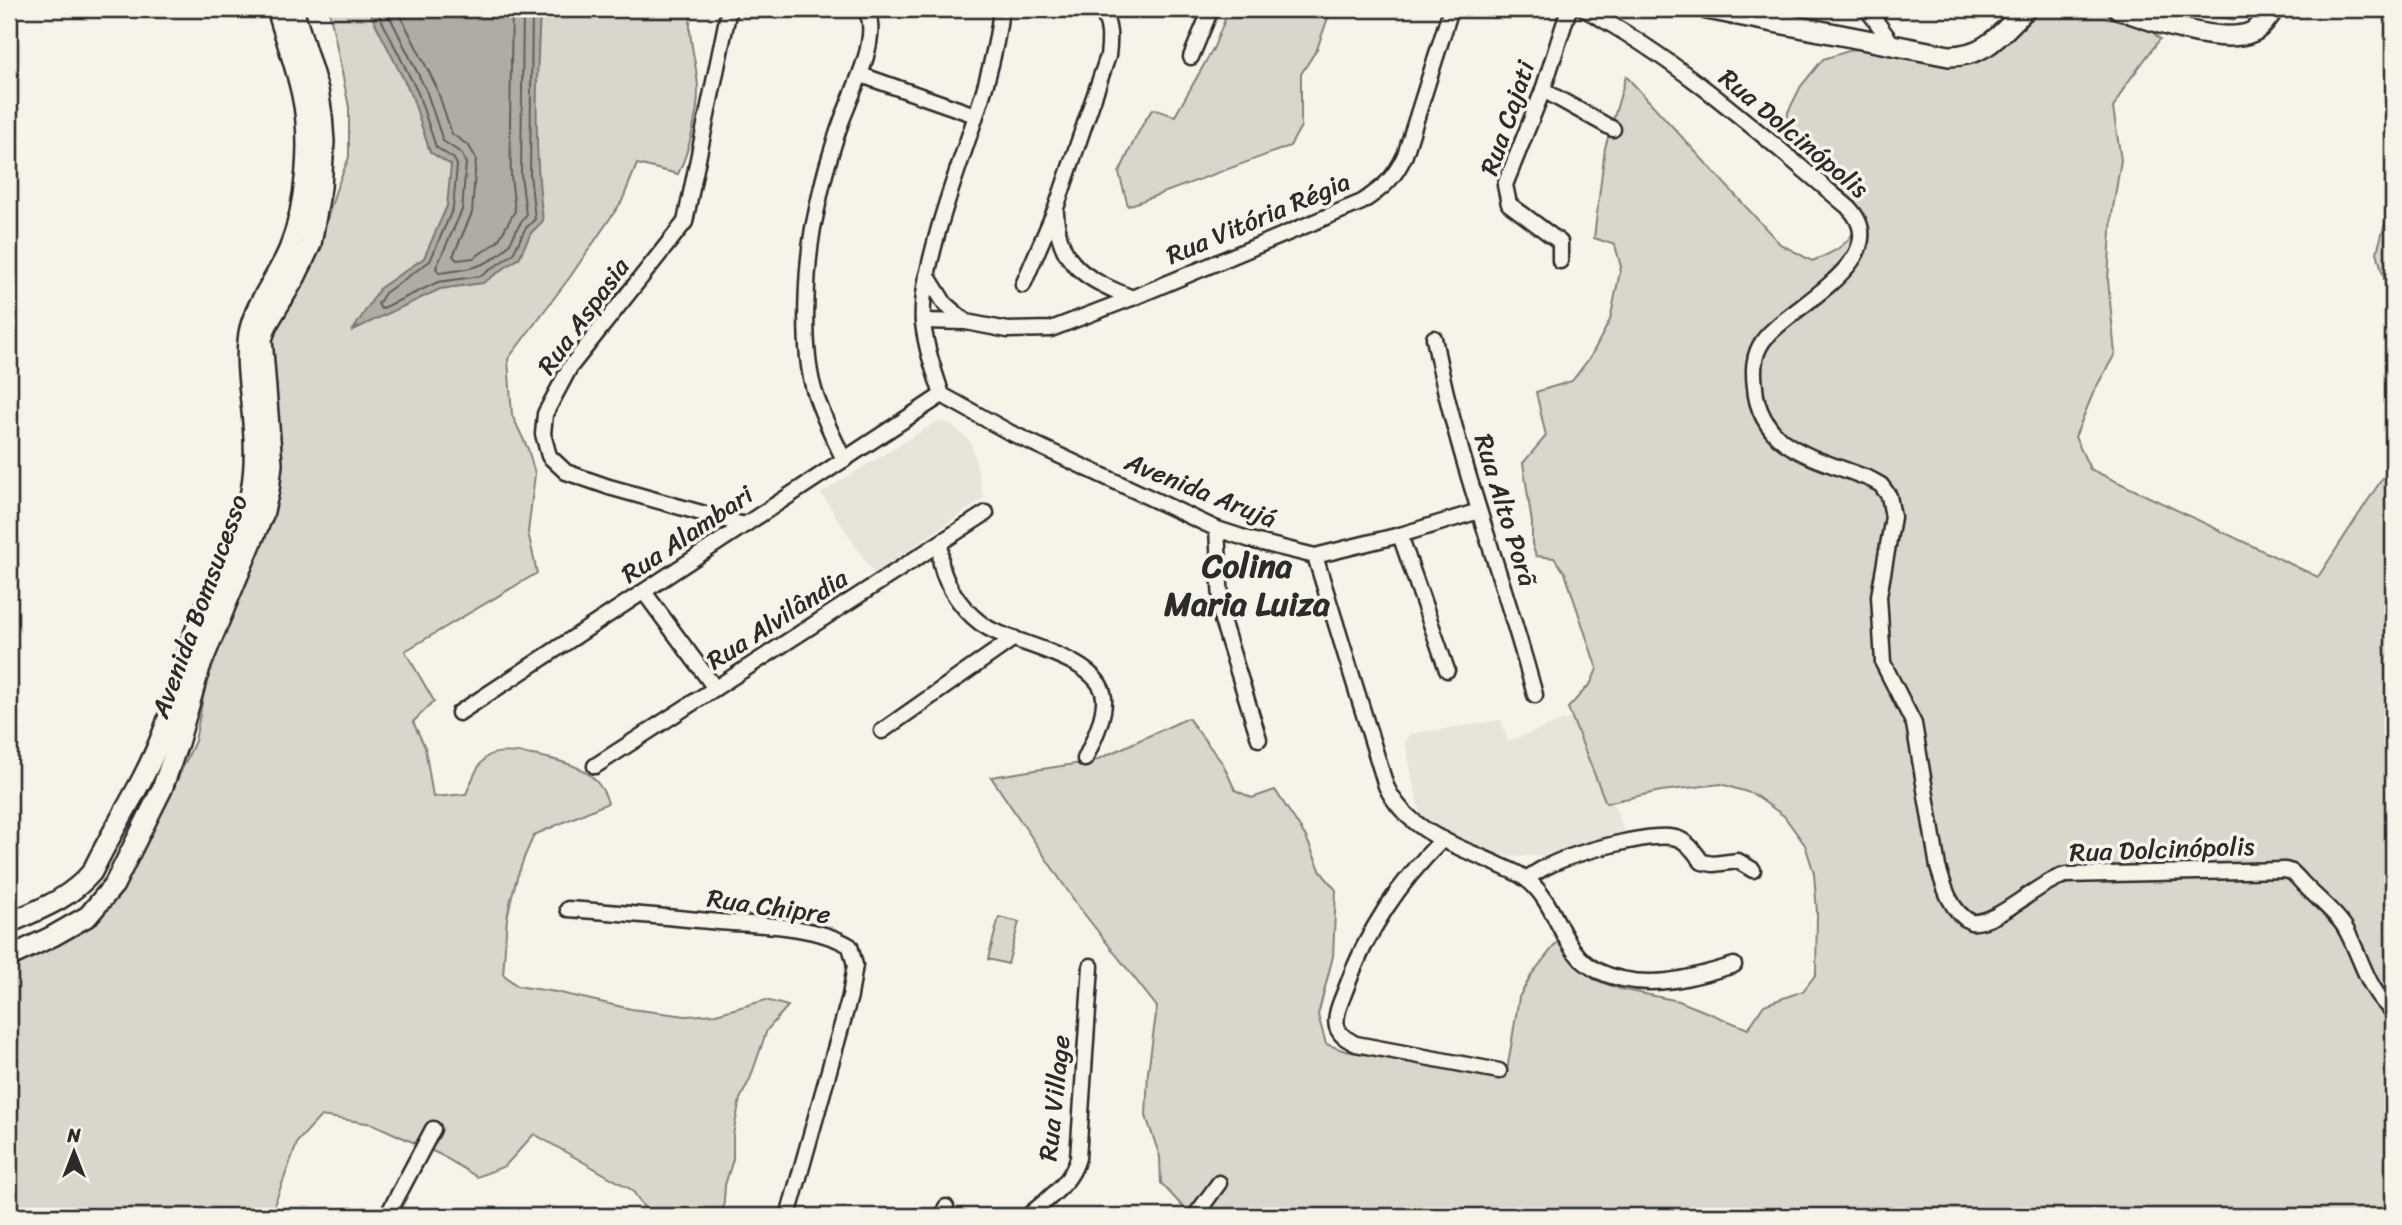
<svg xmlns="http://www.w3.org/2000/svg" width="2402" height="1225" viewBox="0 0 2402 1225" font-family="Sriracha,sans-serif">
	<style>
		.built { fill: #e8e4da }
		.green { fill: #dad6cc; stroke: #82807c; stroke-width: 2 }
		.water { fill: #afaca4; stroke: #7a7874; stroke-width: 2 }
		.lines { fill: none; stroke-linecap: round; stroke-linejoin: round }
		.shore { stroke: #605f5b; stroke-width: 2 }
		.street-casing { stroke: #2b2b2b; stroke-width: 19 }
		.secondary-casing { stroke: #2b2b2b; stroke-width: 24 }
		.street { stroke: #f7f3e8; stroke-width: 14 }
		.secondary { stroke: #f7f3e8; stroke-width: 19 }
		.labels { text-anchor: middle; stroke-width: 7; stroke-linejoin: round; paint-order: stroke }
		.street-label { font-size: 26px; fill: #2b2b2b; stroke: #f7f3e8 }
		.district-label { font-size: 33px; font-weight: bold; fill: #2b2b2b; stroke: #f7f3e8 }
	</style>
	<rect width="100%" height="100%" fill="#f7f3e8"/>
	<filter id="ink" filterUnits="userSpaceOnUse"><feTurbulence type="fractalNoise" baseFrequency=".0143" numOctaves="2"/><feDisplacementMap in="SourceGraphic" scale="14" xChannelSelector="R" yChannelSelector="G"/><feConvolveMatrix kernelMatrix="1 2 1 2 8 2 1 2 1" color-interpolation-filters="sRGB"/></filter>
	<g filter="url(#ink)">
		<g class="built">
			<polygon points="938,421 951,424 971,442 984,498 874,574 821,493"/>
			<polygon points="1579,715 1625,833 1545,855 1500,857 1421,818 1405,744 1411,734 1501,720 1508,741"/>
		</g>
		<g class="green">
			<path d="M329,9H692C685,36 698,62 698,90C698,115 689,151 678,174L637,164L622,201L570,277L508,359L512,415L528,449L535,474L528,532L537,573L405,651L434,701L413,722L425,747L433,797L466,794C471,783 477,764 488,756C503,746 567,760 582,770C596,778 604,789 608,803L534,835C521,862 512,889 507,919C505,937 505,956 503,974L517,986L556,992L631,1009L686,1016L716,1014L766,1000L788,1006L767,1030L750,1079L740,1099L733,1135V1159L725,1185L723,1214L727,1216H650L632,1190L534,1134L505,1166L477,1177L441,1155L373,1124L321,1116L298,1141L270,1216H9V966L99,916L173,789L195,741L269,341L283,310L312,269L336,190L349,157V107Z"/>
			<path d="M1229,9H1331L1317,49L1301,74V126L1290,146L1128,206L1119,173C1129,153 1140,124 1153,109L1175,116L1214,47Z"/>
			<path d="M2034,9H2087L2145,25L2160,39L2125,86L2113,108L2121,160L2112,214L2108,280L2115,354L2094,391L2075,437L2090,469L2318,577L2393,462V1216H1273L1268,1206L1256,1216H1199L1183,1207L1161,1183L1160,1157L1146,1116L1148,1072L1157,1007L1078,906L991,777L1094,761L1188,718L1223,764L1235,790L1252,798L1275,790L1306,837L1321,872L1336,890L1333,956L1318,1015L1326,1044L1345,1051L1506,1077L1519,997L1532,974L1558,941L1593,979L1620,989L1679,1001L1748,1029L1764,1005L1803,991L1816,974L1817,913L1814,873L1805,845L1784,816L1753,794L1721,784L1661,791L1606,803L1568,708L1591,683L1597,669L1565,573L1554,558L1536,556L1532,544V523L1523,463L1546,436L1536,392L1572,381L1591,356L1610,320L1621,267L1615,245L1594,238L1605,148L1626,76L1780,244L1812,261C1841,250 1848,244 1863,217L1852,204L1784,148L1788,112L1801,86L1823,59L1855,49L1958,61Z"/>
			<polygon points="2182,9 2243,9 2235,20"/>
			<polygon points="2393,194 2393,312 2377,252"/>
			<polygon points="999,917 1019,922 1008,964 988,959"/>
		</g>
		<path class="water" d="M368,9H537L540,14C536,83 534,152 543,221L531,233L519,258L483,283L440,289L353,330L380,288L424,258L447,206L451,165L430,152L412,96Z"/>
		<g class="lines">
			<g class="shore">
				<polyline points="376,9 418,93 436,147 454,159 457,165 453,208 430,261 385,293 378,304 381,309 438,282 481,276 513,254 525,229 535,219 530,174 532,9"/>
				<path d="M386,9L426,90L443,141L461,153L466,163L462,210L436,268L439,273C463,270 488,268 506,248C514,240 517,225 526,215L521,174L523,9"/>
				<polyline points="397,9 436,86 452,134 469,146 476,158 472,213 453,256 457,260 474,258 498,241 515,211 511,176 510,122 512,9"/>
			</g>
			<defs>
				<g id="street">
					<polyline points="729,9 685,222 570,367 545,414 543,434 549,456 566,472 609,487 744,525"/>
					<path d="M1001,9C993,88 956,162 936,239C929,266 921,295 923,323C926,348 934,371 942,395L1009,432L1217,529L1254,541L1315,556L1400,535L1479,511"/>
					<path d="M1584,9C1681,61 1763,136 1848,207C1899,259 1787,307 1763,341C1753,355 1753,371 1755,387C1756,408 1767,429 1784,442C1809,460 1844,468 1872,480L1881,485L1889,496L1893,517L1879,596L1883,663L1914,724L1938,867C1944,887 1951,912 1971,922C1998,925 2035,883 2066,875L2285,870L2292,872L2298,878C2312,895 2332,908 2344,926C2361,954 2366,990 2393,1011"/>
					<polyline points="1867,9 1894,46"/>
					<polyline points="1191,57 1211,9"/>
					<polyline points="861,75 975,115"/>
					<polyline points="1543,90 1613,129"/>
					<path d="M1056,213C1058,267 1088,279 1132,298"/>
					<polyline points="1560,261 1560,242 1509,204 1505,185 1543,90 1569,9"/>
					<path d="M927,275L945,304L966,322L1008,330L1051,329L1132,298L1362,202C1384,187 1394,179 1405,155L1451,9"/>
					<path d="M1023,285L1056,208L1108,56C1110,39 1111,23 1100,9"/>
					<polyline points="923,321 966,322"/>
					<path d="M1434,338C1457,460 1503,575 1535,695"/>
					<path d="M844,460C833,436 820,412 813,386C802,346 806,269 813,228C818,205 822,182 829,160C834,143 839,126 846,110C855,86 873,50 870,23C870,18 867,13 865,9"/>
					<polyline points="1217,529 1222,620 1259,739"/>
					<polyline points="1400,535 1447,670"/>
					<path d="M941,543C941,550 940,558 941,564C946,588 967,616 988,628C1015,644 1101,658 1104,698C1105,718 1093,741 1085,759"/>
					<path d="M1315,556L1386,786C1407,831 1455,845 1497,864C1507,869 1517,872 1526,879C1558,902 1560,953 1598,971C1643,992 1689,979 1734,965"/>
					<polyline points="644,592 715,688"/>
					<polyline points="459,713 942,395"/>
					<polyline points="882,731 1014,638"/>
					<polyline points="595,766 986,513"/>
					<path d="M1443,839C1398,884 1367,930 1345,991C1341,1002 1334,1015 1337,1027C1340,1036 1348,1040 1356,1044L1499,1071"/>
					<path d="M1526,879C1534,874 1542,868 1550,865C1573,854 1656,829 1679,839C1689,843 1696,854 1702,862L1713,864L1738,861L1753,870"/>
					<path d="M568,909C618,913 669,917 719,922C758,925 816,925 850,946L855,965L850,996L788,1216"/>
					<polyline points="387,1216 433,1129"/>
					<polyline points="942,1216 946,1207"/>
					<path d="M1028,1216C1047,1199 1071,1184 1078,1158L1091,966"/>
					<polyline points="1195,1216 1219,1183"/>
				</g>
				<g id="secondary">
					<path d="M1707,9L1949,56C1987,56 2001,33 2026,9"/>
					<path d="M2119,9C2149,20 2222,46 2252,32C2261,28 2268,17 2274,9"/>
					<path d="M9,923C42,908 68,900 92,872C114,826 144,783 162,735C176,701 182,663 196,629C214,584 241,539 251,491C255,469 255,445 253,423C251,392 244,364 249,333C255,302 279,276 290,247C306,205 312,140 302,95C296,66 285,37 277,9"/>
					<polyline points="9,957 53,936 88,916 114,885 162,789 178,743 200,667 263,515 269,490 272,464 262,339 267,325 296,276 311,244 321,187 324,142 322,115 318,90 293,9"/>
				</g>
			</defs>
			<use href="#street" class="street-casing"/>
			<use href="#secondary" class="secondary-casing"/>
			<use href="#street" class="street"/>
			<use href="#secondary" class="secondary"/>
		</g>
	</g>
	<g class="labels">
		<g class="street-label">
			<text transform="translate(1507 118) rotate(-71)" y="9">Rua Cajati</text>
			<text transform="translate(1794 133) rotate(40)" y="9">Rua Dolcinópolis</text>
			<text transform="translate(1258 218) rotate(-23)" y="9">Rua Vitória Régia</text>
			<text transform="translate(583 316) rotate(-54)" y="9">Rua Aspasia</text>
			<text transform="translate(1201 490) rotate(22)" y="9">Avenida Arujá</text>
			<text transform="translate(1506 510) rotate(73)" y="9">Rua Alto Porã</text>
			<text transform="translate(687 534) rotate(-34)" y="9">Rua Alambari</text>
			<text transform="translate(199 606) rotate(-70)" y="9">Avenida Bomsucesso</text>
			<text transform="translate(777 619) rotate(-33)" y="9">Rua Alvilândia</text>
			<text transform="translate(2162 849) rotate(-2)" y="9">Rua Dolcinópolis</text>
			<text transform="translate(769 906) rotate(8)" y="9">Rua Chipre</text>
			<text transform="translate(1054 1098) rotate(-84)" y="9">Rua Village</text>
		</g>
		<g class="district-label">
			<text x="1247" y="577">Colina<tspan x="1247" dy="38">Maria Luiza</tspan></text>
		</g>
	</g>
	<rect width="2402" height="1225" fill="none" stroke="#f7f3e8" stroke-width="35"/>
	<rect x="18" y="18" width="2367" height="1190" fill="none" stroke="#2b2b2b" stroke-width="2.5" filter="url(#ink)"/>
	<g transform="translate(74 1152)" stroke="#f7f3e8" stroke-width="5" paint-order="stroke">
	<path d="M0-5L12 26L0 18L-12 26Z" fill="#2b2b2b"/>
	<text y="-10" font-size="19" font-weight="bold" text-anchor="middle" fill="#2b2b2b">N</text>
	</g>
</svg>
